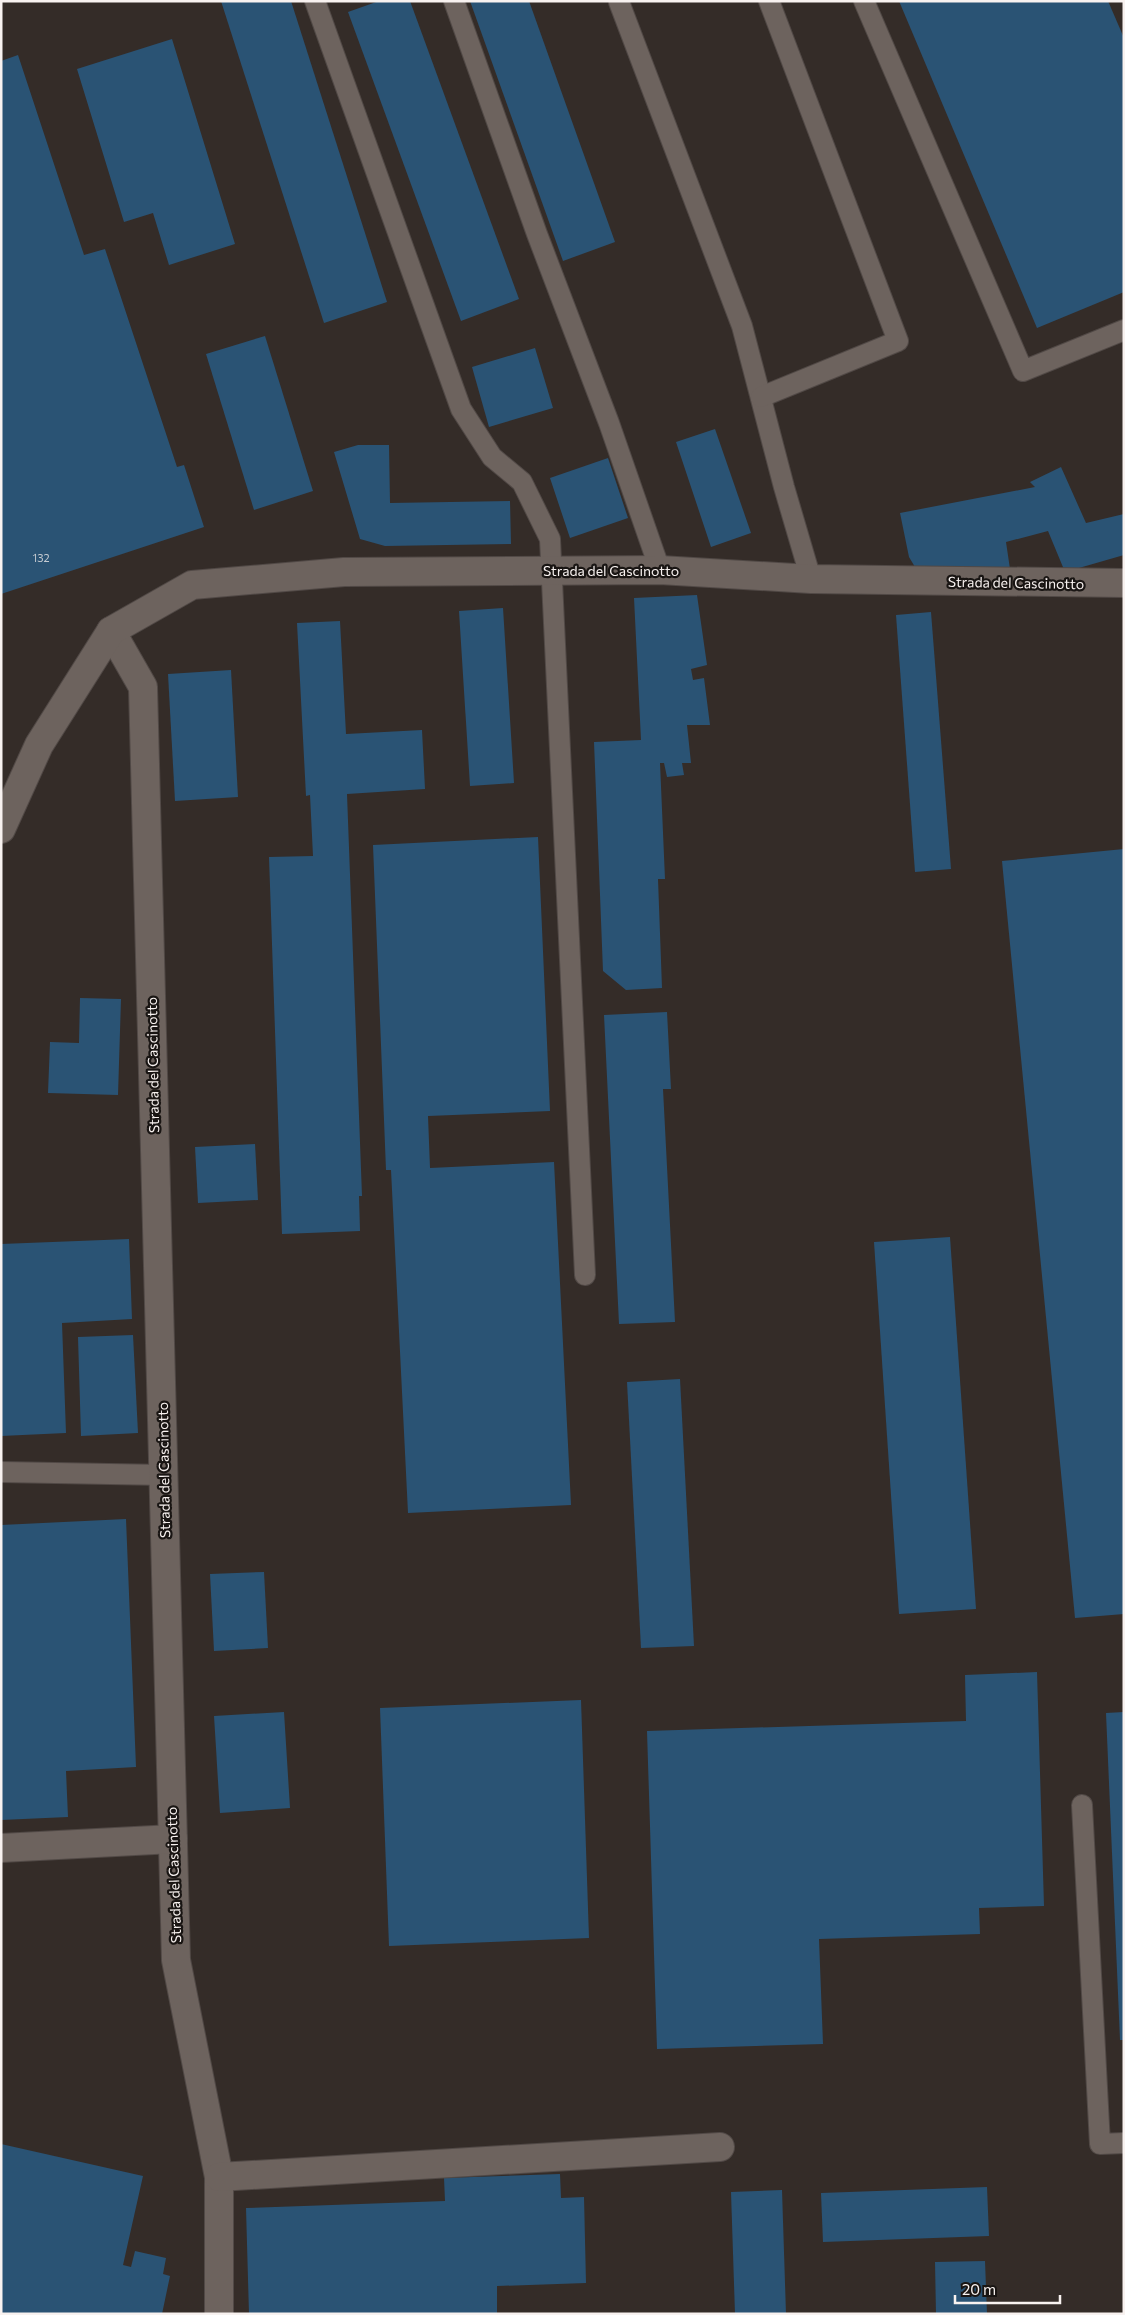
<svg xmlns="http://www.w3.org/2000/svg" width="1125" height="2315" viewBox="0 0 1125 2315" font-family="Commissioner,sans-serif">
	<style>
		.building { fill: #2a5374 }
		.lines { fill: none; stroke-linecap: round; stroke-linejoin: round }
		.lane-casing { stroke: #514946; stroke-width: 22 }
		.street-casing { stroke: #514946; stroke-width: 30 }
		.lane { stroke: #6d635e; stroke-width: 20 }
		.street { stroke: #6d635e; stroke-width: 28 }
		.labels { text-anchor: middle; stroke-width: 4.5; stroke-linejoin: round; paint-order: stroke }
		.number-label { font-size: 11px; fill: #c4cad1 }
		.street-label { font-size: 14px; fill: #f8f2f0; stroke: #191513 }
	</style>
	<rect width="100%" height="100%" fill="#342c28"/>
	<g class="building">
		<polygon points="221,1 291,1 387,302 324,323"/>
		<polygon points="379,1 410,1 519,299 461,321 348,12"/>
		<polygon points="470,1 529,1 615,242 563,261"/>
		<polygon points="899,1 1108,1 1124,38 1124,292 1037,328"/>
		<polygon points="172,39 235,244 169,265 153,213 124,222 77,69"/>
		<polygon points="18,55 84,255 105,249 177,467 184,465 204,527 1,594 1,61"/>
		<polygon points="265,336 313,491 254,510 206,354"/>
		<polygon points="535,348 553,408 489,427 472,367"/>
		<polygon points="715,429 751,533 711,547 676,442"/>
		<polygon points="358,445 389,445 390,503 510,501 511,544 385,546 360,539 334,452"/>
		<polygon points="608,458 628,518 570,538 550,478"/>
		<polygon points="1061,467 1086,523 1124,514 1124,555 1065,572 1048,531 1006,542 1010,569 915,567 909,557 900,513 1035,487 1030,482"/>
		<polygon points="697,595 707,665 691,669 693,680 704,678 710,725 687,725 691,763 682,763 684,775 667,777 664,763 660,763 665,879 658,879 662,988 626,990 603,971 594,742 641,740 634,598"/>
		<polygon points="503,608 514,783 470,786 459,611"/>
		<polygon points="931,612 951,869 915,872 896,615"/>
		<polygon points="340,621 346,734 422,730 425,789 347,794 362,1196 359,1196 360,1231 282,1234 269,857 313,856 310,795 306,796 297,623"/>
		<polygon points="231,670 238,797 175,801 168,674"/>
		<polygon points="538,837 550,1111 428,1116 430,1168 554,1162 571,1505 408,1513 391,1170 386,1170 373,845"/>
		<polygon points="1124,849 1124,1614 1075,1618 1002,861"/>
		<polygon points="80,998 121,999 118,1095 48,1093 50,1042 79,1043"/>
		<polygon points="667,1012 671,1089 663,1089 675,1322 619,1324 604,1015"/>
		<polygon points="255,1144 258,1200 198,1203 195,1147"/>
		<polygon points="950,1237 976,1609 899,1614 874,1242"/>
		<polygon points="129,1239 132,1319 62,1323 66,1433 1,1436 1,1244"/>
		<polygon points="133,1335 138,1433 81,1436 78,1337"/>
		<polygon points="680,1379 694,1646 641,1648 627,1382"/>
		<polygon points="126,1519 136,1767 66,1771 68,1817 1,1820 1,1525"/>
		<polygon points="264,1572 268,1648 214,1651 210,1574"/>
		<polygon points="1037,1672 1044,1906 979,1908 980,1934 819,1939 823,2044 657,2049 647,1731 966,1721 965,1675"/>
		<polygon points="581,1700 589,1938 389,1946 380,1708"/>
		<polygon points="284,1712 290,1808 220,1813 214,1716"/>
		<polygon points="1124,1712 1124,2040 1120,2040 1106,1713"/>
		<polygon points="1,2144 143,2176 123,2265 131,2267 135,2251 166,2258 163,2274 170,2276 162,2314 1,2314"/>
		<polygon points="560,2174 561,2198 584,2197 586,2283 497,2286 497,2314 249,2314 246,2208 445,2201 444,2178"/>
		<polygon points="987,2187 989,2236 823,2242 821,2193"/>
		<polygon points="782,2190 786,2314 735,2314 731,2192"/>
		<polygon points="985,2261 987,2314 936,2314 935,2262"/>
	</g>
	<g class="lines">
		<defs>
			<g id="lane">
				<polyline points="315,1 461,409 492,457 522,482 550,539 585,1275"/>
				<polyline points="454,1 537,234 609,423 660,570"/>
				<polyline points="864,1 1023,371 1124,330"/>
				<polyline points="619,2 742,326 784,487 811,579"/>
				<polyline points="761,397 898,341 769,1"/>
				<polyline points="1,1472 164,1475"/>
				<polyline points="1082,1805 1100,2144 1124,2143"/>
			</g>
			<g id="street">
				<polyline points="111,631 143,687 176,1960 219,2177 219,2314"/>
				<polyline points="1,829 39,745 111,631 192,585 344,572 660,570 811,579 1124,583"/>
				<polyline points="1,1848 173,1839"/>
				<polyline points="219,2177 720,2147"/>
			</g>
		</defs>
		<use href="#lane" class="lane-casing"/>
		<use href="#street" class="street-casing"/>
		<use href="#lane" class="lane"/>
		<use href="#street" class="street"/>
	</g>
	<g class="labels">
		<g class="number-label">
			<text x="41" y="562">132</text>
		</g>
		<g class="street-label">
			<text x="611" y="576">Strada del Cascinotto</text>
			<text transform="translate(1016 583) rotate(1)" y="5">Strada del Cascinotto</text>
			<text transform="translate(153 1065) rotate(-91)" y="5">Strada del Cascinotto</text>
			<text transform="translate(164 1470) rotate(-91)" y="5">Strada del Cascinotto</text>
			<text transform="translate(174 1875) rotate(-92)" y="5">Strada del Cascinotto</text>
		</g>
	</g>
	<rect width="1125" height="2315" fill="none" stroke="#f8f2f0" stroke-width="5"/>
	<path d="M955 2295v8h105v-8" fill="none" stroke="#f8f2f0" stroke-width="2.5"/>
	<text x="962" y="2295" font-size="15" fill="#f8f2f0" stroke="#191513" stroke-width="4" paint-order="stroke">20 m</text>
</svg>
